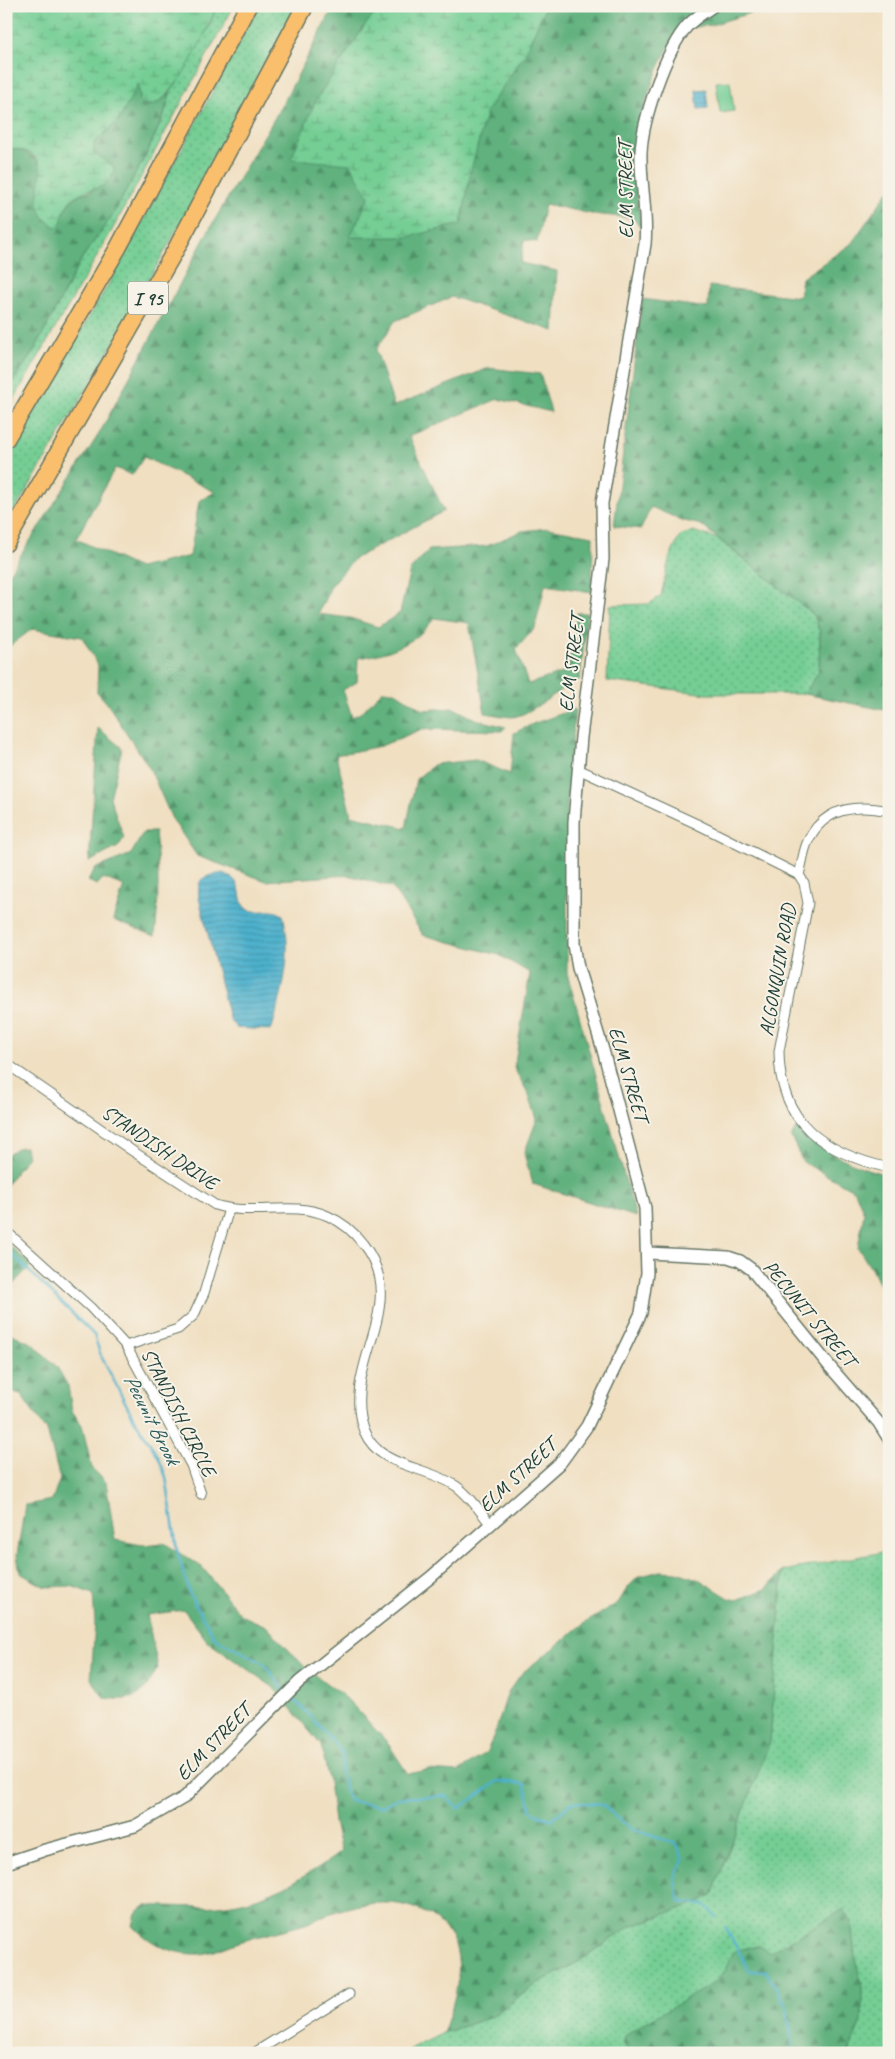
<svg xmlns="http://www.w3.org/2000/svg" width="895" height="2059" viewBox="0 0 895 2059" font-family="Caveat,sans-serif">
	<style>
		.grass { fill: url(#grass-dots); stroke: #4a8664 }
		.forest { fill: url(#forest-firs); stroke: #407759; fill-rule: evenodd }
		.wetland { fill: url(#wetland-marsh); stroke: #4a8664 }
		.garden { fill: #75ce94; stroke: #4a8664 }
		.water { fill: url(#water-rules); stroke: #367780 }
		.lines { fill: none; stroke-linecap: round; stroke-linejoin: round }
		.stream { stroke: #4eb1cd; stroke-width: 2.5 }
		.minor-casing { stroke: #687665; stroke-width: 11 }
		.tertiary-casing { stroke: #687665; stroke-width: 14 }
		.motorway-casing { stroke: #687665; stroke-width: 19 }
		.minor { stroke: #fff; stroke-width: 9 }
		.tertiary { stroke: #fff; stroke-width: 11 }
		.motorway { stroke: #f9bf6d; stroke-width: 16 }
		.labels { text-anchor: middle; stroke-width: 4; stroke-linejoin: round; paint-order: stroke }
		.shield { fill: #f7f3e8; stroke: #60746a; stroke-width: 1 }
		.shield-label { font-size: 19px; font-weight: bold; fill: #1f3d34 }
		.street-label { font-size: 20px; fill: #1f3d34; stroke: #f7f3e8 }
		.water-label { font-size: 21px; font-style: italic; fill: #2b5a5a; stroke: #f7f3e8 }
	</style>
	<defs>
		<pattern id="grass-dots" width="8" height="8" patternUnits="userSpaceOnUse" patternTransform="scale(1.25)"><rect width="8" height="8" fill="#75ce94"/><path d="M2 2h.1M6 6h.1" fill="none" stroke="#5fa87a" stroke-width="1.8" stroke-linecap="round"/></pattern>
		<pattern id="forest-firs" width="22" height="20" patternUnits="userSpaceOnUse" patternTransform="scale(1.25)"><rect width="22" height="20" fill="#60b17e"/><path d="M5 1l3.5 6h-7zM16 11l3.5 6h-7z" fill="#4f9168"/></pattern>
		<pattern id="wetland-marsh" width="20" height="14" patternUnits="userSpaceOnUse" patternTransform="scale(1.25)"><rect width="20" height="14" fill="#75ce94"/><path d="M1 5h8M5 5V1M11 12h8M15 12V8" fill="none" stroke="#5fa87a"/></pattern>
		<pattern id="water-rules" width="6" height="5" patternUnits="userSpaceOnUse" patternTransform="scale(1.25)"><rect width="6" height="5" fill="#4eb1cd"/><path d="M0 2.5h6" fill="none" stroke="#4091a7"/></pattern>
	</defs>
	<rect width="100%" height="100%" fill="#f7f3e8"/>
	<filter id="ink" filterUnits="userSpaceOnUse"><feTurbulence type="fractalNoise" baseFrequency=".02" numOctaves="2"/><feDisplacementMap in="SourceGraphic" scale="10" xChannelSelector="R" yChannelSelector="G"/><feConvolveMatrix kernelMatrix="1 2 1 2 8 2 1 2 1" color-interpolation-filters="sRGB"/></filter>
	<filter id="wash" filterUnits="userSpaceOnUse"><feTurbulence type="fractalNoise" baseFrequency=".0096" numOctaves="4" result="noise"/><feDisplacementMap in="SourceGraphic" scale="20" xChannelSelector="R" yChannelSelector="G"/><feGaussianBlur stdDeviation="1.12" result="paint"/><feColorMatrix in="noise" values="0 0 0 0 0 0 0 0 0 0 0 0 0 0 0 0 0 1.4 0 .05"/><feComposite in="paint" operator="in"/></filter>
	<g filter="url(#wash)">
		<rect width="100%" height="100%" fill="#f0dfc1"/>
		<g class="grass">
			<polygon points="217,6 234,6 110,234 6,413 6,391 34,351 82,258 112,216 147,153 164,115 170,93 209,26"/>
			<path d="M259,6H298C205,182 109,355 6,525V457L108,285Z"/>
			<polygon points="693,531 718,539 814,615 820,632 819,671 805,694 707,694 607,681 610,605 649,604 661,596 669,559 680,536"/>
			<polygon points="889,1551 889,2053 403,2053 443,2033 491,2017 538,1983 578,1962 629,1927 696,1903 712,1895 770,1741 783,1571"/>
		</g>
		<g class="forest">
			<path d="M334,6H381L366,24L316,100L369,197L350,237H408L461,224L471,170L487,110L524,55L546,6H773L711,25L679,29C652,75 636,118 635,171C634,190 640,210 642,229L633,218L592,214L545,204L537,242L524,240L521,263L557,271L554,331L452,297L395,321L376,350L394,406L489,368L540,374L551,412L498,399L409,436L444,511L354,559L331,586L318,614L350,618L378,627L400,613L410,570L429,550L487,546L522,531L548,528L593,536L592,592L545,585L535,628L516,649L528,684L568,671L577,613H587L580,679C561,687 530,716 512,717C504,717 494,714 485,713L469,623L434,618C417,644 387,654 358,658L357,682L343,690L352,717L361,713L382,691H394L423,710L454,708L475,719L506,727L502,731L422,729L381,746L336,755L351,815L406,828L416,779L435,764L476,760L510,774L514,733L535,723L575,709L567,804V973L636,1217L533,1184L524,1154L537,1119L528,1093L514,1068L530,973L499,955L423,935L392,887L348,875L266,881L197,856L172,819L150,769L107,703L97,692L98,665L82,637L32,629L6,649V578L99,434L210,228L281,107ZM144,457L215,492L199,501L190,556L139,568L76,539L115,468L132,475Z"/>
			<path d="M139,82C137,113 152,110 170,93L164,115L147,153L112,216L82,258L34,351L6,391V148C22,149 40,155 42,173C42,175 41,178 41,181C44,195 55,211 61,224L63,212L70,202L79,194L90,192L114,167C105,159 90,158 94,143L119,120Z"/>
			<polygon points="889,190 889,711 805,694 819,671 820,632 814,615 701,525 681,520 651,507 641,529 614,526 642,299 708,308 709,286 799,297 802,278 851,244"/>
			<polygon points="98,728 122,748 110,798 124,838 118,847 89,862"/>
			<path d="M144,832H155C159,867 159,901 155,936L113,920L124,886L103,878L97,885L88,881L95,869L131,854Z"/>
			<path d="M796,1128C804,1131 808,1138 814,1142C836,1157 864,1170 889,1175V1305L875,1275L858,1248L864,1213L855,1191L803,1162L791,1137Z"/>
			<polygon points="25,1147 28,1156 6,1185 6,1155 17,1148"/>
			<polygon points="6,1242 31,1265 6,1292"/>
			<path d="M6,1331L33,1344L57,1367L68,1386L72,1411L82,1425L92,1468L106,1482L115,1540L142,1545L164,1543L202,1567L241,1615L266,1626L305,1667L346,1698L387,1742L408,1774L428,1770L458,1772L486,1753L494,1736L508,1692L522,1673L585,1623L618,1603L628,1587L638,1577L660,1571L677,1572L700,1580L729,1598L737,1600L766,1589L783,1571L770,1741L712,1895L696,1903L629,1927L578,1962L538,1983L491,2017L443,2033C455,2001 471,1954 443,1926C413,1897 372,1899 334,1912C323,1915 313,1922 302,1925C280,1931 258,1936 236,1943C225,1947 212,1953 200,1954C173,1955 152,1945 133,1926L136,1913L145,1906C172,1905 200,1909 226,1905C269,1899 306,1877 341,1852L334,1822L329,1781L321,1745L273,1687L208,1642L184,1610L147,1615L158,1668C141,1696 139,1702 104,1698L91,1679L95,1624L93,1594L71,1586L45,1587L20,1573L17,1555L25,1505L52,1500L60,1479L46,1427L44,1428L21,1395L6,1388Z"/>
			<polygon points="844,1909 851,1921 856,1963 862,1983 862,2020 848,2053 631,2053 623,2045 625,2036 632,2030 714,1983 725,1970 734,1951 760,1945 769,1953"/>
		</g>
		<g class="wetland">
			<path d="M6,6H217C208,27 169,120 141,103L138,84L119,120L94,143V153L114,167C112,189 94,187 79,194C67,200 63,213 61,224L56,227C49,223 44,219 40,211C30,188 63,151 6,148Z"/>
			<polygon points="381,6 546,6 524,55 487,110 471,170 461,224 408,237 350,237 369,197 350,164 291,159 316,100 366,24"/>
		</g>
		<polygon class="garden" points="730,81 734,111 720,113 716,82"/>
		<g class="water">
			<polygon points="706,89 708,108 698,109 696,90"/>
			<path d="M223,873C229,876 236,879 238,886C242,893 239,906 249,910C261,914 272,907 283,915C293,953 283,991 272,1028L269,1030L236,1028L229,1018L199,898C197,876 203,877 223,873Z"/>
		</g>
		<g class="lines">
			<g class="stream">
				<polyline points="6,1248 94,1335 101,1356 134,1419 158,1456 166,1477 177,1550 190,1595 215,1638 263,1663 283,1689"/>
				<polyline points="291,1698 304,1709 343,1753 341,1774 349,1801 382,1806 398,1798 446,1796 458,1809 498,1781 525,1784 531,1811 552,1820 572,1802 601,1804 631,1829 677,1844 683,1860 675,1877 680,1902 704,1904 716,1917"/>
				<polyline points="725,1927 750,1971 766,1971 786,2005 794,2053"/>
			</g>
		</g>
	</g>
	<g filter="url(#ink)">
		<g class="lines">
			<defs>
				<g id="minor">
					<path d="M578,769L697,824L799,875L804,883L808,903L779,1051C779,1123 824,1153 889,1168"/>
					<path d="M799,875C802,865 803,851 808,841C824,807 856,804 889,811"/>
					<path d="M6,1069L10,1066L131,1150L215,1205C251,1217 292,1200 328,1216C342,1222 354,1232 363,1244C412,1306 339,1367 364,1431C380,1469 426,1465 456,1486C470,1496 481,1512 491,1525"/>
					<polyline points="6,1231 91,1308 126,1346 191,1465 201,1494"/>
					<polyline points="126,1346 178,1329 194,1315 204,1293 229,1209"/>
					<polyline points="254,2053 349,1994"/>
				</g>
				<g id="tertiary">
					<polyline points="648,1253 728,1257 740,1261 751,1269 831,1368 879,1423 889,1439"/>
					<path d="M6,1863L45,1850L135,1826L185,1797L299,1682L431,1577L561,1462L587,1426L641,1313L647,1273L645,1208L603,1050L578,968L574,944V822L581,737L603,559L602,503L645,244C648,214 640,183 641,153C642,120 666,49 688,25C696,17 704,12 713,6"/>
				</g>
				<g id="motorway">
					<polyline points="6,439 118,248 248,6"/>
					<polyline points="6,543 176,249 305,6"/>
				</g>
			</defs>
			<use href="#minor" class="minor-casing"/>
			<use href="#tertiary" class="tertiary-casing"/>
			<use href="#motorway" class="motorway-casing"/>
			<use href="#minor" class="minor"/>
			<use href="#tertiary" class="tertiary"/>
			<use href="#motorway" class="motorway"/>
		</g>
	</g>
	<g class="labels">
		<rect class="shield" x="128" y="281.5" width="40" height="33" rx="4"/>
		<g class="shield-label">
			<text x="148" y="305">I 95</text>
		</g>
		<g class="street-label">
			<text transform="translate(625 190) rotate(-91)" y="7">ELM STREET</text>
			<text transform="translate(571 663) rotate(-83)" y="7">ELM STREET</text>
			<text transform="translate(777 970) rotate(-80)" y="7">ALGONQUIN ROAD</text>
			<text transform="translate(629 1074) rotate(74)" y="7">ELM STREET</text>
			<text transform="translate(160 1147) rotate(34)" y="7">STANDISH DRIVE</text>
			<text transform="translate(810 1313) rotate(50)" y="7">PECUNIT STREET</text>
			<text transform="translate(179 1412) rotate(63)" y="7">STANDISH CIRCLE</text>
			<text transform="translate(517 1475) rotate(-43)" y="7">ELM STREET</text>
			<text transform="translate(213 1742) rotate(-46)" y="7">ELM STREET</text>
		</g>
		<g class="water-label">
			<text transform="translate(152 1419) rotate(63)" y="7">Pecunit Brook</text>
		</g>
	</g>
	<rect width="895" height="2059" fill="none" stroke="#f7f3e8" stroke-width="25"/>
</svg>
